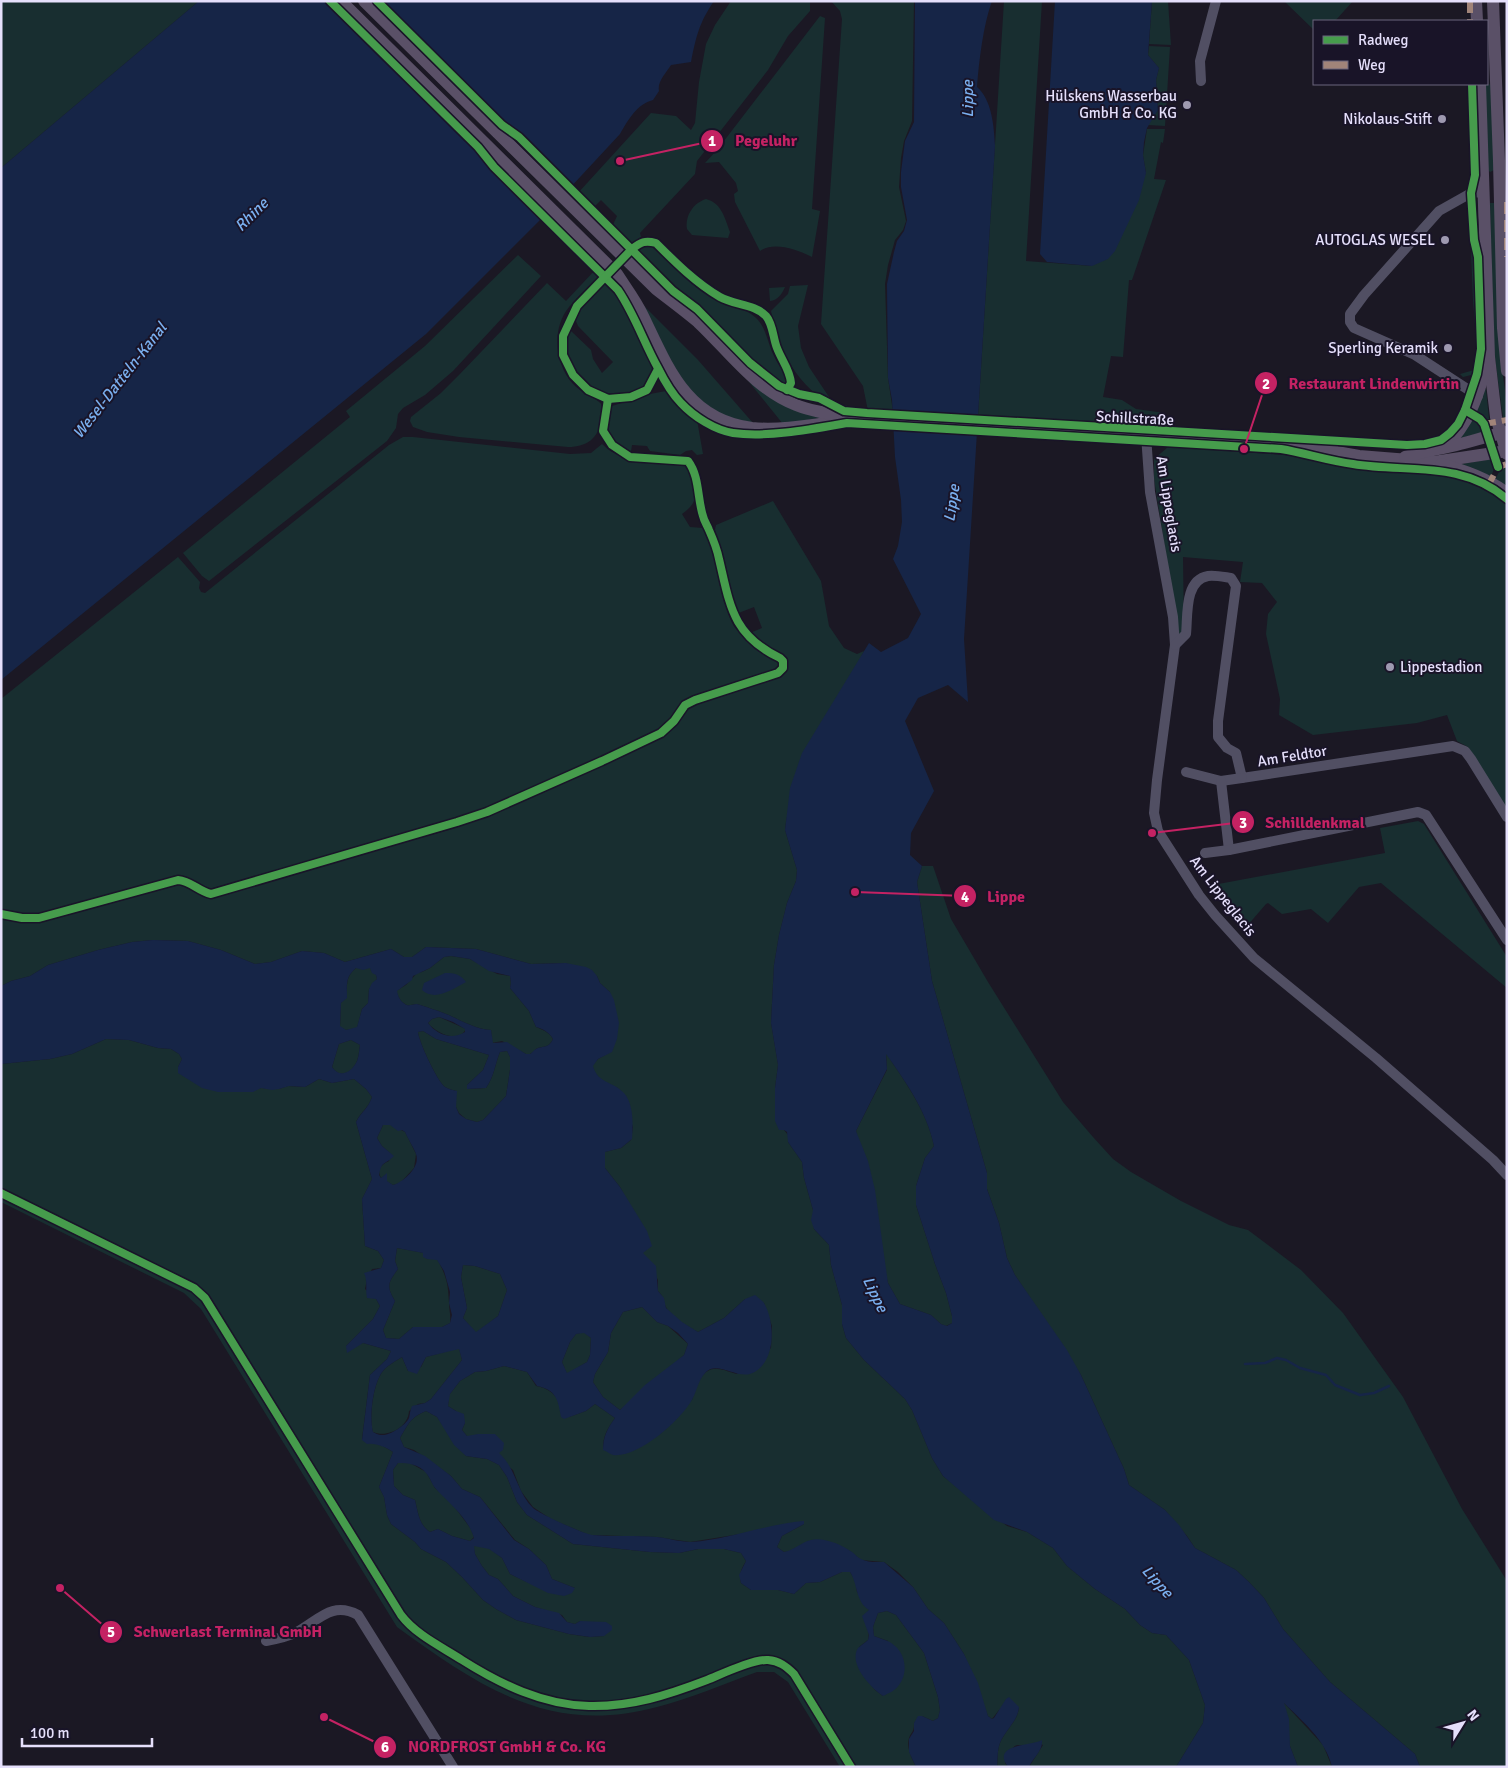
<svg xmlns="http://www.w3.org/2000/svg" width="1508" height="1768" viewBox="0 0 1508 1768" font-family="Signika,sans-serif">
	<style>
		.green { fill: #182e30 }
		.water { fill: #162547; fill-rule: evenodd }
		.pier { fill: #1b1824 }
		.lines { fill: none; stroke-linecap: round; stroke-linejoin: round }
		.stream { stroke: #162547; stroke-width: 2.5 }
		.minor { stroke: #514f63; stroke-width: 10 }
		.major { stroke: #5a5067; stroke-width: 12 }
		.quiet { stroke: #a18479; stroke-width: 6; stroke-dasharray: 12 6; stroke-linecap: butt }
		.cycleway-casing { stroke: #191428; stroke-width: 11 }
		.cycleway { stroke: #469c4c; stroke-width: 8 }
		.poi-dot { fill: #9e99b0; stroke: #191428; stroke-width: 2 }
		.labels { text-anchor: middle; stroke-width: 4; stroke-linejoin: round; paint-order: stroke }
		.poi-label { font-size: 15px; fill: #e5dffb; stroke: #191428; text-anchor: end }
		.street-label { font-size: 15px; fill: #e5dffb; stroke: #191428 }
		.water-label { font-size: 16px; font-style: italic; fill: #7aafef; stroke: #191428 }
		.leader { fill: none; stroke: #c42263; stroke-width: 2 }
		.callout-dot { fill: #c42263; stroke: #191428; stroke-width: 2 }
		.mark-label { font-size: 15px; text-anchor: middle; font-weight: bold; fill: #fff }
		.callout-label { font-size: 16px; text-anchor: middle; font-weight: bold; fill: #c42263; stroke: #191428; stroke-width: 4; stroke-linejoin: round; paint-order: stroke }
	</style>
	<rect width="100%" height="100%" fill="#1b1824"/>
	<g class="green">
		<polygon points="1,1 199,1 1,168"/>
		<polygon points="731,1 810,1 810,11 788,36 768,70 697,161 695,174 640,233 641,237 631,245 612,227 617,216 601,200 593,208 578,193 651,113 676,116 691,130 695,123 699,82 706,44 715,25"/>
		<polygon points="831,1 914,1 912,121 904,141 901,158 899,187 906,221 903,230 895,240 888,265 885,284 888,378 893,412 868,411 863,386 821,324 842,19 840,11"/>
		<polygon points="1004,1 1042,1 1026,261 1092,266 1146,173 1143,155 1147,129 1165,129 1163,143 1161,142 1154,179 1166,180 1132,280 1129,280 1123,357 1111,356 1103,397 1122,400 1136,409 1165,413 1167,426 978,416"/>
		<polygon points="1152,1 1168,1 1171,45 1149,44"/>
		<polygon points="1284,1 1353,1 1335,21 1314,21 1314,30"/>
		<path d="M820,16L825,18L812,209L820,211L812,257C798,250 774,241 760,251L735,202L734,194L738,191L736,183L719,162L705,163L717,150Z"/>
		<polygon points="1149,46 1170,47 1165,126 1148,125 1158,110 1156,80 1159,68 1148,55"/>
		<polygon points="1492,84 1494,170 1490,172 1488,170 1484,85"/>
		<path d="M706,199C722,203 725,219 730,232L728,238L692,235L687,229C685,216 693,203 706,199Z"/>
		<polygon points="1490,203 1494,203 1495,205 1500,354 1507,405 1507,417 1503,418 1494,351"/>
		<polygon points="1470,224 1476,256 1478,311 1479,348 1475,374 1463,377 1460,374 1474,370 1477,347 1473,301"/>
		<path d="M647,245C662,249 685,280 700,290C716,301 746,306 758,320C766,329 768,343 773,354C777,363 782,370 788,377L786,384L783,386L770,378L756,366L695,305L680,295L636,251L642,246Z"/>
		<polygon points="518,255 541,276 453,371 425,395 403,408 398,414 396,428 387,441 209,581 202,576 183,553 350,417 346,411 425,346"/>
		<path d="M596,269L601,274C590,285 579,295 569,307C551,329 555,364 573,384C579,391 598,399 601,404C603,409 602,414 601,419C599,438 587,447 568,447L459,437L427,432L413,427L410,421L411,417L441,393L458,376L547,283L566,301Z"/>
		<path d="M606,281C631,303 643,339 655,369C653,375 650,381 646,386C626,404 586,392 574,370C568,360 566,348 567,336L568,333L571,331L591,350L593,359L602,373L613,362L578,326L574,316Z"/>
		<path d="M808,285L798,326L801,348L809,367L827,394L834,403L848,406V410C802,397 780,355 771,311L788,294L790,286Z"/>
		<path d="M785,287C782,294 778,300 770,301L769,288Z"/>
		<polygon points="632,294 698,360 753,423 720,415 685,388"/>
		<polygon points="741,372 831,416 783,424"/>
		<polygon points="1484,389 1486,389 1489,419 1486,420 1476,413"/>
		<path d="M666,391L674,397L680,405L697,420L703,454L697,455L692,450L686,451L680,455L650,451L647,446L632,445L631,451C609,442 602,428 612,406L650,394Z"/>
		<polygon points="1473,417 1480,423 1484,432 1458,439"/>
		<path d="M403,437H413L570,454L591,453L602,444C627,469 656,455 685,464C692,472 698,493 693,503C691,507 686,511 682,514L690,527L703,528C715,540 715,556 717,571C719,585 728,621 737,630C749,641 764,651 778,660L780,668L770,674L689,699L682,705L672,719L660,730L483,811L213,888L265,881L452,829L504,808L664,734C677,725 682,710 695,702L779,675C784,670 787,665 784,658L760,644L750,633L762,628L754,607L736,614L715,530L716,525L773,501L821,581L829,626L844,648L857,654L864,651L790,801L786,822L785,830L797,870L796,881L787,903L779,935L774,965L771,1023L778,1065L775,1088L784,1130L788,1135V1142L802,1162L804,1178L813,1210L814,1229L829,1245L831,1265L842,1305V1324L846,1338L864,1360L905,1399L912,1410L932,1458L943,1476L1007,1526L1027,1532L1053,1548L1067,1566L1095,1589L1125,1609L1140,1625L1152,1633L1166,1635L1189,1660L1205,1705L1203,1723L1176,1767H1029L1043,1745L1039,1743C1017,1750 1016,1735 1005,1763L1008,1767H997C998,1758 997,1751 1000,1743C1005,1730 1018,1721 1019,1707L999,1710L992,1719L988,1716L964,1654L944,1623L928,1609L913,1587L898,1572L884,1562L861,1560L850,1551L836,1544L800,1545L794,1551L784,1552L777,1547L782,1536L804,1524L690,1542L657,1537L589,1535L551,1519L533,1507L521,1491L513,1470L467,1436L462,1430L465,1423L456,1411L448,1406L449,1395L460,1381L475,1372L486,1371L504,1366L527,1372L536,1386C557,1390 558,1402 569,1417L586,1411L595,1404L615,1418C607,1429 603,1436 603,1449L692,1400C696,1388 701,1367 718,1369C724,1369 731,1373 737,1374L771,1348L772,1326L764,1303L745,1299L724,1318L698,1332C687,1326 674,1319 667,1309C663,1302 665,1298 658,1291V1280L642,1253L631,1207L620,1187L605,1168V1152L621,1148L631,1140L633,1127L618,1088C605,1082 597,1080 592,1066L598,1059L612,1051L610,992L600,983L597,976L566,963L531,964L476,949L426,947L412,957H404L391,949L345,962L324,953L302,951L271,962L255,964L221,950L188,941L153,940L132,942L98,950L48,965L30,976L11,981L1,986V699L178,557L200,582L199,588L201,592L205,593L389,445Z"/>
		<polygon points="1168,447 1300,456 1368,470 1425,472 1459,476 1487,489 1507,504 1507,809 1468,747 1457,741 1447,715 1417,723 1313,735 1279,715 1280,699 1266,634 1268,614 1277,602 1262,583 1240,582 1243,562 1183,557 1184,633 1177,635 1176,617 1154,479 1154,459"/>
		<polygon points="1493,459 1495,467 1490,478 1460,464"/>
		<polygon points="1507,466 1507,489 1495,480 1501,468"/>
		<polygon points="1418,821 1424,824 1507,957 1507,988 1381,883 1359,887 1328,923 1311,909 1282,914 1268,903 1266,904 1247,926 1209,889 1207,883 1213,885 1385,853 1380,828"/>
		<polygon points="922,866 933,866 951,919 988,982 1063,1102 1093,1137 1113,1159 1131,1172 1181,1201 1229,1225 1248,1230 1301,1270 1343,1313 1403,1397 1462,1509 1507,1581 1507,1767 1420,1767 1415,1754 1330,1682 1283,1629 1264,1598 1249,1582 1236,1570 1195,1548 1187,1536 1165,1510 1129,1485 1124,1469 1081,1375 1015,1275 1007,1258 999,1223 987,1189 987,1173 932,981 917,882"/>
		<path d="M451,956L470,959L497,974L510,976L511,983L510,988L529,1011L536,1027C543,1030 549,1032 553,1039C548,1049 544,1045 536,1049C534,1051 532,1053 530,1054H526L502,1041L492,1043L491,1030C471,1029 452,1014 432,1009C427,1007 421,1005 417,1004C412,1004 409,1007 405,1004C400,1001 398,996 396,991L406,985L417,973L422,972L430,968L444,957Z"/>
		<path d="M356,968H371L376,975L377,979L369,989L368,1003L362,1009L357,1028L346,1030L340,1027L341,1003C352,991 341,980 356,968Z"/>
		<path d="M439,1017L466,1029C458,1044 436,1033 428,1023L432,1019Z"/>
		<path d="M423,1031L436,1039L489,1055L483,1070L467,1085V1089L486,1088C494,1077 495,1064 500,1052L507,1051L510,1057V1070L506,1096L483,1120L477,1122L466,1119L459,1113L456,1107V1091C453,1090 448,1089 445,1087C437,1081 419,1042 418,1032Z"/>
		<path d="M106,1039L129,1040L158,1048L171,1049L179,1054L182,1059L178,1067L235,1092H243L261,1088L279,1089L288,1086L305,1087L319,1079L332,1083L354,1079L366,1089L372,1097C368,1109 361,1111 356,1122L372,1179L362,1199L365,1246L378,1251L384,1260L381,1268L372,1269L367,1279L365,1289L376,1299L380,1306L373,1319L346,1346L363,1343L391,1351L387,1359L370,1375L362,1439L383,1446L393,1452L379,1487L384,1497L387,1515L391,1524L415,1542L421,1549L446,1562L462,1577L483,1600L496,1609L516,1620L569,1634L589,1637L604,1636L580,1621L575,1624L567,1622L562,1615L535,1607L513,1596L498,1579L489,1575L482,1566L475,1554L473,1545L489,1548L502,1558L510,1574L529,1583L575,1588L552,1579L546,1565L529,1549L515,1540L480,1497L462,1489L451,1476L414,1450L404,1447L400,1438C409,1423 410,1418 426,1411L437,1417L466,1456L487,1459L499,1465L507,1477L517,1502L527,1515L573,1544L650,1552L679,1553L698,1549H724L741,1553L746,1561C741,1569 739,1574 741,1583L751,1590H778L794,1594L806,1583L820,1582L842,1572H850L855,1580L857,1592L869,1610C863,1627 871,1627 868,1640L859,1647L858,1667L875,1690L883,1696L888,1641L874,1636L873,1627L878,1613L887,1611L896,1615L924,1653L938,1697L940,1710L938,1718L933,1721L922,1716L914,1723C914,1733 912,1730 909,1738C906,1748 912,1758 916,1767H840L788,1682L774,1672H757C724,1684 691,1698 657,1707C550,1736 480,1687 397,1627L201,1309L184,1293L1,1202V1064L50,1059L72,1054Z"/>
		<path d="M351,1040L360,1045C359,1050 359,1056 357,1061C352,1073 340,1079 332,1067L339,1044Z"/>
		<path d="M886,1053C905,1082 927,1111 934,1146L925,1158L916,1186V1205L935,1264L946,1293L952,1316V1323L946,1326L941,1324L931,1315L900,1304L888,1283L856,1131L887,1070Z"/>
		<path d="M383,1125H391L405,1132L416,1154L414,1168L400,1183L393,1185L386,1181L387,1174L381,1178C376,1169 382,1164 389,1161L390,1153L382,1146L377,1138Z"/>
		<path d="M397,1248L424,1253L427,1259H437C447,1277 448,1284 449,1303C449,1310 451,1315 450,1323L442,1327H413L399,1339L386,1338L383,1330L395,1301C386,1286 388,1283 398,1269L395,1261Z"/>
		<polygon points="463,1265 475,1266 500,1274 507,1290 498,1316 476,1333 463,1318 467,1308 461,1277"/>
		<polygon points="642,1307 657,1322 668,1326 688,1344 684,1355 620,1410 603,1397 593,1382 595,1374 608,1352 611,1333 623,1312"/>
		<polygon points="584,1332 591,1338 590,1355 587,1362 567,1374 562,1362 570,1342 576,1334"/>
		<path d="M459,1348L462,1360L431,1399L425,1403L418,1404L409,1411C408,1428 387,1438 373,1432C369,1417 373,1383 383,1371C388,1365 396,1361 402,1357L408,1371L421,1367L426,1357Z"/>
		<path d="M398,1463H410L426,1472L435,1488L450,1501L471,1529L474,1537L470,1541L452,1536L438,1529L430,1532C419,1525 418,1512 415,1500L403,1495L394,1486L393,1470Z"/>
		<polygon points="1283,1702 1323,1745 1332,1767 1298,1767 1290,1746"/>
	</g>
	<g class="water">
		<path d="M199,1H714C699,23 696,37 691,62L671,65C666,73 657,82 659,91L653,100C637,104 628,120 620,134L542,218L426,334L1,680V168Z"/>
		<path d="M915,1H992C983,26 979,61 977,87C992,100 994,126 995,146L964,639L968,702L948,685L918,698L905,721L934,791L911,833L910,855L922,866L917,882L932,981L987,1173V1189L999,1223L1007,1258L1015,1275L1067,1350L1081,1375L1124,1469L1129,1485L1165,1510L1179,1525L1195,1548L1236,1570L1249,1582L1264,1598L1283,1629L1330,1682L1415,1754L1420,1767H1332C1326,1740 1302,1721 1284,1703L1289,1719L1290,1746L1298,1767H1176L1203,1723L1205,1705L1189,1660L1166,1635L1152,1633L1140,1625L1125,1609L1095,1589L1067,1566L1053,1548L1027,1532L994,1520L943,1476L932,1458L912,1410L905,1399L864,1360L846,1338L842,1324V1305L831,1265L829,1245L814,1229L811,1220L813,1210L804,1178L802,1162L788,1142L787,1132L784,1130H779L775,1121V1088L778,1065L771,1023L774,965L779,935L787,903L796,881L797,870L785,830L790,788L802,753L869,643L881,652L908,638L921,614L893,559L898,546L902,522L901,500L895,457L892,400L888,378L887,284L894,252L897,241L904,231L907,220L901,187V172L905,141L914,122ZM886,1054C906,1082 927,1112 934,1146L925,1158L916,1186V1205L935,1264L946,1293L952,1316V1323L947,1326L941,1324L931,1315L900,1304L888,1283L875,1190L868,1161L856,1131L887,1069Z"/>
		<polygon points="1055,1 1152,1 1148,55 1159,68 1156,80 1158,110 1147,128 1144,142 1143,155 1146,173 1139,200 1115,251 1108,259 1092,266 1047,262 1040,254"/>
		<path d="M153,940L188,941L221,950L255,964L271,962L302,951L324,953L345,962L391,949L404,957H412L426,947L476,949L531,964L566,963L586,967L592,970L597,976L600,983L610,992L614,1000L619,1023L617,1039L612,1052L598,1059L593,1066C598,1084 613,1081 624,1093C634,1104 633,1126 632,1139L621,1148L605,1152V1168L620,1187L647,1231L652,1246L643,1253L656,1266L658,1291L664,1298L666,1308L682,1322L698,1332L724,1318L745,1299L755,1295C758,1298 762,1300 764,1303C776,1323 776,1365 750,1374C736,1378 717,1361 706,1372C697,1381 697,1393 690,1403C678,1422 638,1458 613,1455C610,1454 606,1451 603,1450C603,1437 607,1429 615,1418L595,1404L586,1411L564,1419L561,1417C558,1399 556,1390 537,1386L527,1372L504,1366L486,1371L475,1372L460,1381L450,1394L448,1406L456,1411L464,1414L465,1423L462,1430L467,1436L478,1434H495L504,1443L503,1450L499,1453C516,1468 517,1493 533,1508C540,1514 584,1534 592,1535C614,1537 636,1535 657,1537C668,1538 680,1542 691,1542C730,1539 766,1524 804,1521V1524L782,1536L777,1547L784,1552C795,1550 801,1542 811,1540C824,1537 842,1545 852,1552C855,1554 858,1558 861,1559C868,1563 877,1562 884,1562L913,1587L928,1609L944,1623L964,1654L978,1683L988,1716L992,1719L994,1718L1006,1699L1009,1697L1019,1707C1018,1721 1005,1730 1000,1743C997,1751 998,1758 997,1767H916L909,1752V1739L914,1731V1723L918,1716H922L933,1721L938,1718L940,1710L938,1697L924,1653L896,1615L887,1611L878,1613L873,1627L874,1636C881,1639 889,1640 895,1646C906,1655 908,1674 899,1685C895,1691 889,1693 883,1696C871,1688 848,1664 858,1648C861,1645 865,1643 868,1640L869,1635L862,1616L869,1610C855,1601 858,1584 850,1572H842L820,1582L806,1583L794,1594L778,1590H751L741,1583L739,1575L746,1561L741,1553L724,1549H698L679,1553L650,1552L573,1544L527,1515L517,1502L507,1477L499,1465L487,1459L466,1456L454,1445L437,1417L426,1411C410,1418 409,1423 400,1438L404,1447L425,1456L451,1476L462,1489L480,1497L514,1540L529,1549L546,1565L552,1579L575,1588L572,1593L564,1596L548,1593L510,1574L502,1558L489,1549L474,1546L475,1554L482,1566L489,1575L498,1579L513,1596L535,1607L559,1613L567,1622L575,1624L580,1621L606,1622L612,1626V1630L604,1636L590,1637L569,1634L516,1620L496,1609L483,1600L462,1577L446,1562L421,1549L415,1542L391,1524L387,1515L384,1497L379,1487L393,1452C385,1447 377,1443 367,1444L362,1440L370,1375L387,1359L391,1351L363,1343L347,1353L346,1346L373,1319L380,1306L376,1299L367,1298C365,1289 368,1281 364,1273L381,1268L384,1260L378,1251L365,1246L362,1199L372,1179L356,1122C361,1112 368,1109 372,1097L366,1089L354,1079L332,1083L319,1079L305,1087L289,1086L279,1089L272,1090L261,1088L253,1092H218L202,1088L178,1073V1067L182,1059L179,1054L171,1049L158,1048L129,1040L106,1039L72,1054L50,1059L1,1064V986L11,981L30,976L48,965L98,950L132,942ZM451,956L470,959L489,971L510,976L511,983L510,988L529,1011L536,1027C543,1029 549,1032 553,1039C548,1049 544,1045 536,1049C534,1050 532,1053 530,1054H526L507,1042L493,1043L491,1030C471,1029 452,1014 432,1009C427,1007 421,1005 417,1004C412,1004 409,1007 405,1004C400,1001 398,996 397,991L412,980L413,976L430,968L444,957ZM356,968L363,970L370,968L372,973L376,975L377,979L372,983L369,989L368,1003L362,1009L357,1027L346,1030L340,1026L341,1003L347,998C347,985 345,977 356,968ZM439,1017L453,1022L465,1029V1032C452,1040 437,1035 428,1023L432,1019ZM423,1031L436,1039L489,1055L483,1070L467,1085V1089L486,1088C494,1077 495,1064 500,1052L507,1051L510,1057V1070L506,1096L483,1120L477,1122L466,1119L459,1114L456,1107L457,1091C453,1090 448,1089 445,1087C437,1081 419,1042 418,1032ZM351,1040L360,1045C359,1050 359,1056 357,1061C352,1072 340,1079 332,1067L339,1044ZM383,1125H390L398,1131L402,1130L405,1132C408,1139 414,1148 416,1154C421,1167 403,1182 393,1185L387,1181V1173L381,1178L379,1175C382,1160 384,1166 394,1156L382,1146L377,1138ZM397,1248L423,1253V1257L427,1259L437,1260L444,1271L450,1292L449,1303L452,1315L450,1323L442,1327H413L399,1339L386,1338L383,1330L395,1301C386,1286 388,1283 398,1269L395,1261ZM463,1265L475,1266L500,1274L507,1290L498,1316L476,1332L463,1318L467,1308L461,1277ZM642,1307L657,1322L668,1326L678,1333L688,1344L684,1355L645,1385L620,1410L603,1397L593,1382L595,1374L608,1352L611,1333L623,1312ZM584,1333L591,1338L590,1355L587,1362L567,1373L562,1362L570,1342L576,1334ZM459,1349L462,1360L431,1399L425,1403L412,1406C410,1410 410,1414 409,1418C405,1426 389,1436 381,1435C379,1435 375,1433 373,1432C369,1417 373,1383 383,1371C388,1365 396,1361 402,1357L408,1371L417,1374L426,1357ZM398,1463C408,1463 419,1464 426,1473C430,1477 432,1485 436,1489C450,1504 468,1518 474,1538L470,1541L452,1536L438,1529L430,1532C419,1525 418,1512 415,1500L403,1495L394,1486L393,1470Z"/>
		<path d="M445,973C455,973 460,974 466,982C453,989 435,1002 422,990L424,983Z"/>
		<path d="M1042,1740C1043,1751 1033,1758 1029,1767H1008C990,1743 1034,1746 1042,1740Z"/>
	</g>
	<g class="pier">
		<polygon points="327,1 381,1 502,121 521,137 573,188 544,219 498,176 473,146"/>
		<polygon points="890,412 980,416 979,434 891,428"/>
	</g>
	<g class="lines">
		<polyline class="stream" points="1245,1364 1265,1363 1277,1358 1286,1360 1300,1368 1326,1375 1335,1385 1360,1395 1374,1393 1389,1386"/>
		<g class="minor">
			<polyline points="1201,81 1200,61 1216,1"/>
			<polyline points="1478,396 1415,355 1354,328 1350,322 1350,314 1364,295 1439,211 1471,193 1483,192"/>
			<polyline points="1146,435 1150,492 1173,617 1175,645 1157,780 1154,813 1158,831 1199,895 1215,915 1254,958 1376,1058 1493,1160 1507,1175"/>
			<path d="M1175,645L1186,634C1188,616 1184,580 1208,576C1215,575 1224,577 1231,578L1236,586L1218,721V737L1227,748L1236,753L1242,778L1453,746L1465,751L1471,759L1507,817"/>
			<polyline points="1186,772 1221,781 1242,778"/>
			<polyline points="1221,781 1229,850"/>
			<polyline points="1205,853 1229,850 1418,812 1426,815 1507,940"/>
			<path d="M266,1641C277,1639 287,1637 297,1632C319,1620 332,1601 358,1615L453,1767"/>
		</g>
		<g class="major">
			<path d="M341,1L617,274C626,288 636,301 643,316C668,368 687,420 752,428C783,431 816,424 847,420"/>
			<path d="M364,1L656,289C670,300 685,311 698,322C729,351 755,389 796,405C818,414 844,415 867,419L1291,444L1359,456L1434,462L1507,451"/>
			<polyline points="1476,1 1477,21"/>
			<polyline points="1493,1 1499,161 1503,328 1507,371"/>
			<polyline points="1480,84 1489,357 1496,417 1507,454"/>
			<path d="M1444,447C1469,425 1478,395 1487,364"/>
			<path d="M1405,457C1423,451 1442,449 1460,444C1476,440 1491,435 1507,432"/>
			<path d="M1441,464C1466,471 1486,478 1507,493"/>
		</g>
		<g class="quiet">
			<polyline points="1470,1 1470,21"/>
			<polyline points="1507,202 1507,257"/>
			<polyline points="1484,424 1507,420"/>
			<polyline points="1488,486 1498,467 1507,464"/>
		</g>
		<defs>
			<g id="cycleway">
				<path d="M330,1L478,147L494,167L618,290C635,315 644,343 658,368C664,380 672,394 681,403C694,417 715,430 733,433C767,438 813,429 847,423L1281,449C1305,453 1329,461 1353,464C1407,473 1461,460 1507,499"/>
				<polyline points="377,1 502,125 519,137 673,291 697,309 750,363 779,386 799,394 819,398 844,411 867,413 1407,445 1425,444 1441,440 1450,433 1458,424 1465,410 1477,374 1481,349 1478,257 1474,240 1471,193 1475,175 1472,84"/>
				<path d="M658,369L647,390L631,397L608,399L588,390L573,375L563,355V336L577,306L632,249C641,242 645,240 656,243C676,263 696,283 720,297C734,305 755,304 766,316C773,324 773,338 777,348C782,361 790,370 791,383L787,390"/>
				<polyline points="1465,410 1480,419 1484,424 1498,467"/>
				<path d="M1,914L22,918H39L178,880C191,881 198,891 211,894L457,822L487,812L602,761L661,733L674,721L685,705L695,700L778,673L783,668V661L780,658C732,635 730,605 719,559C717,549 713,539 709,530C707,525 704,521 703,516C697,498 700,477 688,461L630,457L612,445L603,431L608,399"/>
				<path d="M1,1193L194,1288L205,1298L401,1615C416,1635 442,1647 462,1660C500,1684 543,1705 589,1706C631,1707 668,1695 707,1680C722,1674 753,1659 768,1660C779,1661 786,1666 794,1674L851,1767"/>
			</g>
		</defs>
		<use href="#cycleway" class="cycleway-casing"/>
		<use href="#cycleway" class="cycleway"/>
	</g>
	<g class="poi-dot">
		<circle cx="1187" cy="105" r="5"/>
		<circle cx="1442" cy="119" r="5"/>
		<circle cx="1445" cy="240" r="5"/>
		<circle cx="1448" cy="348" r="5"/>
		<circle cx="1390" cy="667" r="5"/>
	</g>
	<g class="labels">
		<g class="poi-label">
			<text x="1177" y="101">Hülskens Wasserbau<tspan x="1177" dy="17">GmbH &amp; Co. KG</tspan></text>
			<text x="1432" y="124">Nikolaus-Stift</text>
			<text x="1435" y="245">AUTOGLAS WESEL</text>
			<text x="1438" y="353">Sperling Keramik</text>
			<text x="1400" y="672" text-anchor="start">Lippestadion</text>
		</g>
		<g class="street-label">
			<text transform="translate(1135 418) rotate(3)" y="5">Schillstraße</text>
			<text transform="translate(1169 504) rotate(81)" y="5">Am Lippeglacis</text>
			<text transform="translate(1292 756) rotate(-9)" y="5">Am Feldtor</text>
			<text transform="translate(1223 896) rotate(52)" y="5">Am Lippeglacis</text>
		</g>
		<g class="water-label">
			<text transform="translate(967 99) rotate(-90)" y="6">Lippe</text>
			<text transform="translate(251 214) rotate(-45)" y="6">Rhine</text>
			<text transform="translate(119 380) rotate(-52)" y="6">Wesel-Datteln-Kanal</text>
			<text transform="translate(951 503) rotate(-82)" y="6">Lippe</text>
			<text transform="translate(876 1294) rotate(64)" y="6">Lippe</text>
			<text transform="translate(1158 1581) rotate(48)" y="6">Lippe</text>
		</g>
	</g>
	<path class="leader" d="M620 161L712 141M1244 449L1266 383M1152 833L1243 822M855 892L965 896M60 1588L111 1632M324 1717L385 1747"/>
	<g class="callout-dot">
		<circle cx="620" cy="161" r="5"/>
		<circle cx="1244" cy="449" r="5"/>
		<circle cx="1152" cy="833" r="5"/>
		<circle cx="855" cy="892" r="5"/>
		<circle cx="60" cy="1588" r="5"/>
		<circle cx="324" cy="1717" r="5"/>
		<circle cx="712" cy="141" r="12"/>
		<circle cx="1266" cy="383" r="12"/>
		<circle cx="1243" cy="822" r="12"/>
		<circle cx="965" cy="896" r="12"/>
		<circle cx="111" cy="1632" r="12"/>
		<circle cx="385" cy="1747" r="12"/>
	</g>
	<g class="mark-label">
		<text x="712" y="146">1</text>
		<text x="1266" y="389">2</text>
		<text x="1243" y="828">3</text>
		<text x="965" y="902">4</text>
		<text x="111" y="1637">5</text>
		<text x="385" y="1752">6</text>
	</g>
	<g class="callout-label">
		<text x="766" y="146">Pegeluhr</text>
		<text x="1374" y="389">Restaurant Lindenwirtin</text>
		<text x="1315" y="828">Schilldenkmal</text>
		<text x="1006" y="902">Lippe</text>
		<text x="228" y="1637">Schwerlast Terminal GmbH</text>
		<text x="507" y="1752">NORDFROST GmbH &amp; Co. KG</text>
	</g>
	<rect width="1508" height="1768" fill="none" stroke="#e5dffb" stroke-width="5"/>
	<rect x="1313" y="20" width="175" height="65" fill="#191428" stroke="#6b657c"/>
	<rect x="1323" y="36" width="25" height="8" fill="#469c4c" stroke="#6b657c"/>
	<text x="1358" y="45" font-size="15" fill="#e5dffb">Radweg</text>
	<rect x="1323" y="61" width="25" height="8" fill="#a18479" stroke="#6b657c"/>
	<text x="1358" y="70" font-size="15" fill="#e5dffb">Weg</text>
	<g transform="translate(1463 1723) rotate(53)" stroke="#191428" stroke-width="4" paint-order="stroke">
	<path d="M0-4L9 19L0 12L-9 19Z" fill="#e5dffb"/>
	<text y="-8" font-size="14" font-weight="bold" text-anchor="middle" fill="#e5dffb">N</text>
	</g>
	<path d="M22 1738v8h130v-8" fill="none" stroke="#e5dffb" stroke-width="2.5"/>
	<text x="30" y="1738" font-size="15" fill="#e5dffb" stroke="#191428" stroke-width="4" paint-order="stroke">100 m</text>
</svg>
